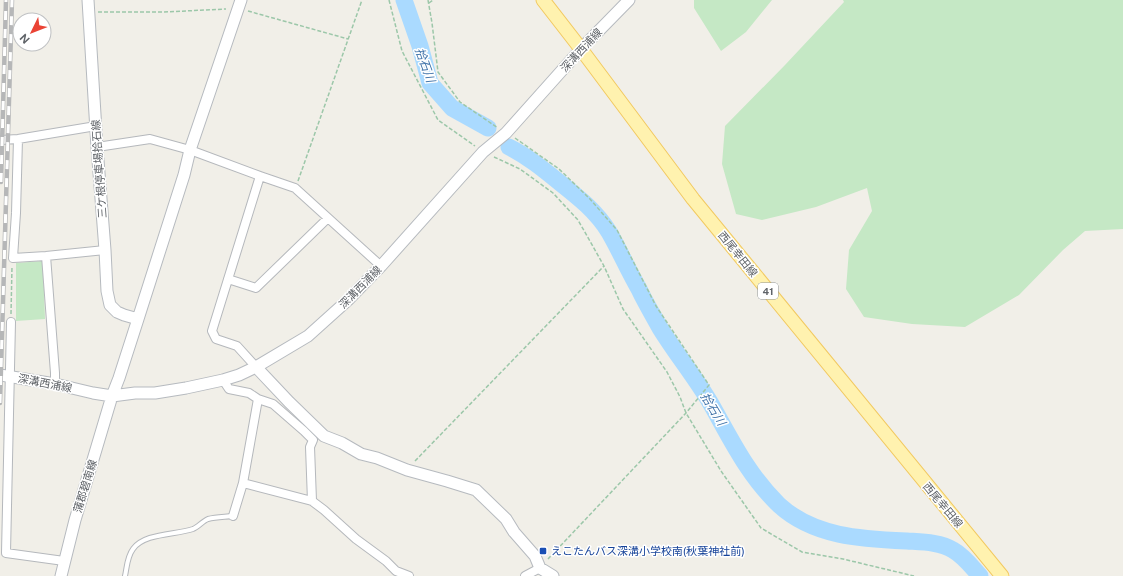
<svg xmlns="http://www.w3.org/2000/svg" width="1123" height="576" font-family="'Public Sans','Noto Sans JP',sans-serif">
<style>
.green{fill:#c5e8c5}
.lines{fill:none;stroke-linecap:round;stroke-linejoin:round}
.river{stroke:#aadaff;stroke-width:17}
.lane-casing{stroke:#b5b8bc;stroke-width:6}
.street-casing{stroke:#b5b8bc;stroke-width:10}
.secondary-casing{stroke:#b6babf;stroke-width:13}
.primary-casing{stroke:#f2c960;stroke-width:15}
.path{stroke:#9cc7a9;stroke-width:1.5;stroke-dasharray:4 2;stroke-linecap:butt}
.lane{stroke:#fff;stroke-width:4}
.street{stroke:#fff;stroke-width:8}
.secondary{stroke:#fff;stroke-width:11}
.primary{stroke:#fff2af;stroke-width:13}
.rail-casing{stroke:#b6b7b8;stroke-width:4.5}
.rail{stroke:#fff;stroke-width:3;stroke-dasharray:9;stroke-linecap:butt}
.transit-dot{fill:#1a4fb4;stroke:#fff;stroke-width:1.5}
.labels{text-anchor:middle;stroke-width:3;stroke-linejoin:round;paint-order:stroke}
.shield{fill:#fff;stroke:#8f9295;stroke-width:1}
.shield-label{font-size:10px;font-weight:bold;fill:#5f6368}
.street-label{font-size:11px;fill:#5f6368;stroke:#fff}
.transit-label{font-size:11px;fill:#164399;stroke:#fff;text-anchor:start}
.water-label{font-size:12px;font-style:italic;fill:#4174aa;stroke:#fff}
</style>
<rect width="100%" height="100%" fill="#f1efe8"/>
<!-- green -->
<path class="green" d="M694 0H772L746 32 721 51 694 8Z
M843 0H1123V229L1085 231 1063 250 1019 295 965 327 912 324 864 317 846 289 849 250 872 211 867 188 816 207 762 220 736 214 722 164 725 126 785 65 844 2Z
M43 261 45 319 16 321V263Z"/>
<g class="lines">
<!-- river -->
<path class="river" d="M404 0 420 46 430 83 452 108 488 128
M509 147C527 156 543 169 559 182 578 197 596 211 609 232 620 251 628 270 639 289 645 302 653 315 660 328 676 354 696 378 711 404 732 441 748 475 779 505 814 537 862 539 907 541 922 542 940 542 953 550 964 556 972 567 980 576"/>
<!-- lane casing -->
<g class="lane-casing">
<path id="lane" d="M125 576C127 567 127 557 133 549 144 533 175 535 193 529 198 527 203 521 208 519 216 517 225 517 233 516"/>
</g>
<!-- street casing -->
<g class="street-casing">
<path id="street" d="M18 139 16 213 13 258 46 256 105 250
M0 140 18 139 96 126
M97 147 150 139 190 150 260 176 212 331 216 339 237 346 256 367
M260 176 295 188 381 266
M46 256 55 373V384
M228 279 256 288 328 218
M11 322 6 553 64 561
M223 380 229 389 249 393 258 399 273 404 304 431 313 440 310 447 312 501
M243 483 258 399
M233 516 243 483 312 501 324 510 356 539 386 561 396 571 409 576
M525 576 540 568"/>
</g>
<!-- secondary casing -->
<g class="secondary-casing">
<path id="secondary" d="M88 0 97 147 105 250 107 291 110 305 117 312 124 315 138 319
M256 367 289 402 324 436 342 443 361 454 377 458 407 470 447 481 476 490 506 519 514 532 535 556 540 568 553 576
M0 375 55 384 93 393 112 396 135 393H155L186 388 223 380 239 375 256 367 308 336 348 300 381 266 483 152 506 133 581 49 629 0
M61 576 75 520 112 396 119 378 138 319 184 175 190 150 241 0"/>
</g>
<!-- primary casing -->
<g class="primary-casing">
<path id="primary" d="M543 0 581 49 693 199 1002 576"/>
</g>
<!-- path -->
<path class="path" d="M389 0 402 51 438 120 475 146
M428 0 432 23 438 72 460 102 498 128
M429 3 433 0
M248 11 348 39
M98 12H164L226 9
M515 138 559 169 589 198 617 230 656 306 709 385 686 413 548 559
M494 157 520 169 553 193 578 220 604 266 623 309 667 372 680 397 686 413 721 471 761 528 802 552 843 559 914 576
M298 181 362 0
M11 314 12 266
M415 461 604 266"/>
<!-- lane -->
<use href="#lane" class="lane"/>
<!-- street -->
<use href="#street" class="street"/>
<!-- secondary -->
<use href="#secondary" class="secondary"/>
<!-- primary -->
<use href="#primary" class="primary"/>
<!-- rail casing -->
<g class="rail-casing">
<path id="rail" d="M1 182 6 0
M0 403 12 0"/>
</g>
<!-- rail -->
<use href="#rail" class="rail"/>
</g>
<!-- markers -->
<rect class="transit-dot" x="539" y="547" width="8" height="8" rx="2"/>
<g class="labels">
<!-- shield labels -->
<rect class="shield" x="758" y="283" width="20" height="16" rx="3"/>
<g class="shield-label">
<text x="768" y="295">41</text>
</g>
<!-- street labels -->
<g class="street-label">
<text transform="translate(581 50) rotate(-47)" y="4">深溝西浦線</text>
<text transform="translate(99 169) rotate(-94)" y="4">三ケ根停車場拾石線</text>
<text transform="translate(738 254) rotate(51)" y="4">西尾幸田線</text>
<text transform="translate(360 287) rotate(-45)" y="4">深溝西浦線</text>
<text transform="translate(45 383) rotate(11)" y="4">深溝西浦線</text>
<text transform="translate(85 486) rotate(-73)" y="4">蒲郡碧南線</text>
<text transform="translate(943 505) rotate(50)" y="4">西尾幸田線</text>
</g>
<!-- transit labels -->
<g class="transit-label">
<text x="551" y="555">えこたんバス深溝小学校南(秋葉神社前)</text>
</g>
<!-- water labels -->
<g class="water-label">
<text transform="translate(425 65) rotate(70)" y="4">拾石川</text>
<text transform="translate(713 409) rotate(59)" y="4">拾石川</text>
</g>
</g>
<!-- north arrow -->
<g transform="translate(32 32) rotate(227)"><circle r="19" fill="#ffffff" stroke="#bfc1c3"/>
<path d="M0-3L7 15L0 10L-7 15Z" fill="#ea4335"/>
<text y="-6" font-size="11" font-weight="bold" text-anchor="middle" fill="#5f6368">N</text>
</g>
</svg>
